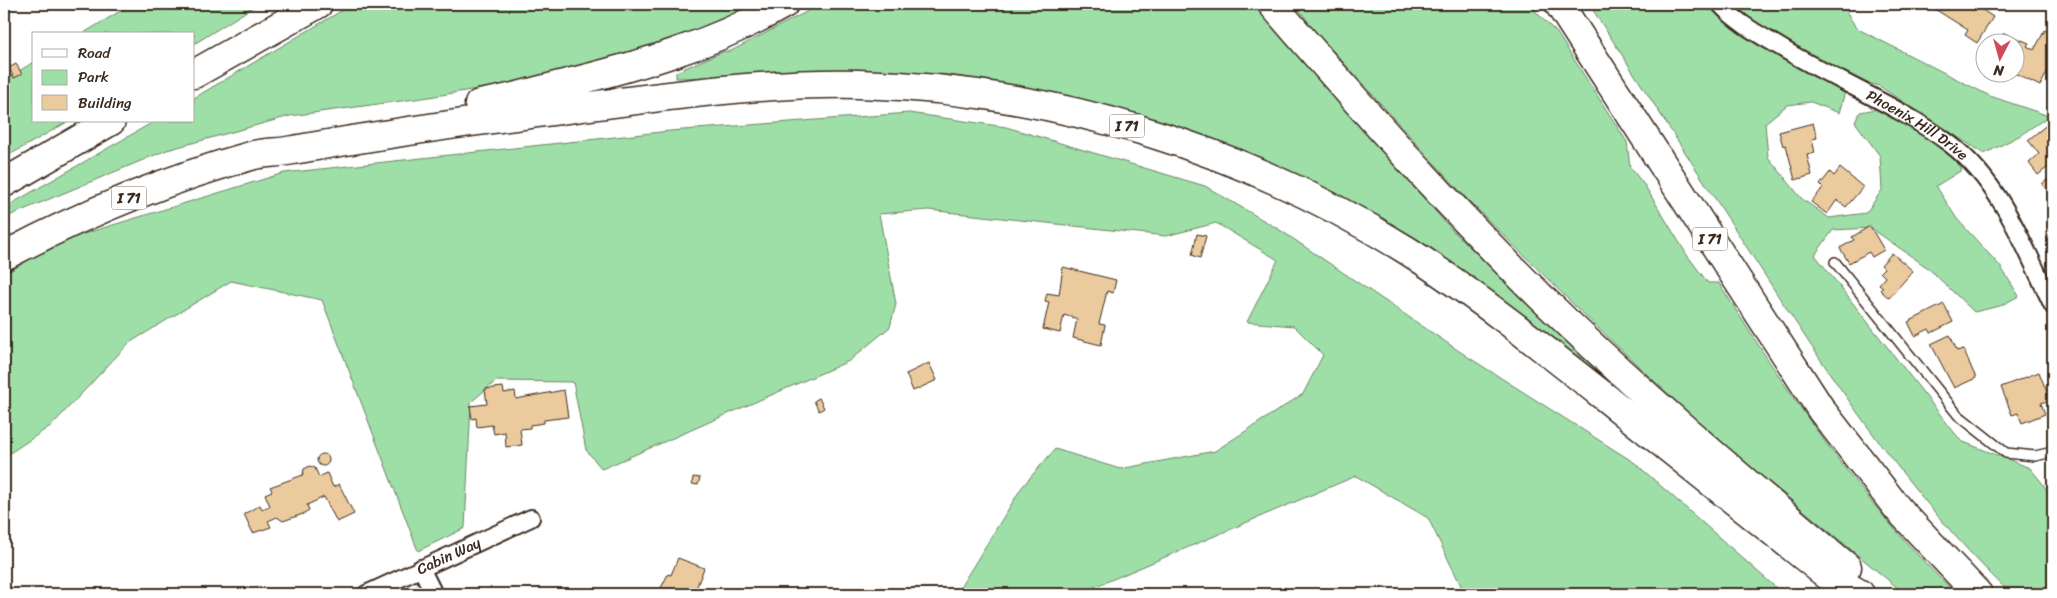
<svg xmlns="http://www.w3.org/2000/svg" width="2057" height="598" font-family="Sriracha,sans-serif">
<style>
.green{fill:#9edfa8;stroke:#6c8463}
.building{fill:#ebcb9e;stroke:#3b2a1e}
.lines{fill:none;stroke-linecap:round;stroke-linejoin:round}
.service-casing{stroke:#3b2a1e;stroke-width:12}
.minor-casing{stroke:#3b2a1e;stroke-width:20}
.motorway-casing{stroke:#3b2a1e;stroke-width:31}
.service{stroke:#fff;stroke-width:9}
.minor{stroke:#fff;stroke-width:16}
.motorway{stroke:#fff;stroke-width:28}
.labels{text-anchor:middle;stroke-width:5;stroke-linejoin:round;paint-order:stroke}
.shield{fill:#fff;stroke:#766a62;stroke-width:1}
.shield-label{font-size:14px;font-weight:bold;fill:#3b2a1e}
.street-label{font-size:15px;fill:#3b2a1e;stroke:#fff}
</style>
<rect width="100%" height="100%" fill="#fff"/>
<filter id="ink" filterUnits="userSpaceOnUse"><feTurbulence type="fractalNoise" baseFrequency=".02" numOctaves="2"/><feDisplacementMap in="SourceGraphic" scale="10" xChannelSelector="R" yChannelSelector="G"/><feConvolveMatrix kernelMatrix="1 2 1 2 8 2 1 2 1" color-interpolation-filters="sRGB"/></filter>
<g filter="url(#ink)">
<!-- green -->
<path class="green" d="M132 4H258L194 44V34H82Z
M353 4H762L677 43 537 79 423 98 290 116 167 150 4 218V208L155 121H194V98Z
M817 4H1253L1451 229 1625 396 1249 156 1192 132 1127 113 810 73 785 71 779 76 676 78V72L722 52 731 51 808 11Z
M1295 4H1531L1536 12 1557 33 1627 142 1630 167 1645 186 1687 255 1708 283H1719C1788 394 1862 503 1956 594H1905L1706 430 1577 308 1466 198 1314 30Z
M1589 4H1842L1856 28 1990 96 2049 116 2019 136 1984 154 1879 86 1849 78 1839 113 1811 102 1787 105 1765 123 1768 157 1802 199 1829 218 1866 213 1882 190 1880 156 1855 122 1860 112 1877 109 1952 153 1962 170 1936 186 1957 219 2000 266 2019 296 2000 306 1974 312 1928 268 1871 228 1833 230 1815 255 1961 441 2030 468 2043 484 2053 501V594H2011C1910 497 1831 378 1755 260 1700 175 1644 89 1589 4Z
M34 62V121H69L4 158V80Z
M909 113 1006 127 1205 186 1280 230 1468 357 1635 463 1783 594H1465L1428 518 1356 476 1078 594H956L1022 487 1055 449 1120 469 1215 451 1303 394 1323 355 1294 326 1247 322 1278 260 1216 223 1166 236 928 210 879 214 896 304 890 327 849 361 602 469 586 450 573 382 496 381 471 402 465 528 418 551 322 300 231 281 129 343 52 425 4 457V275L57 242 284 173 670 131Z"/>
<!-- building -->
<path class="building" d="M1931 4H1985L1981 9 1993 17 1977 43 1965 35 1968 30 1930 6Z
M2045 30 2053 34V61L2040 86 2012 72H2014V42H1999L2004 33 2029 43 2027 46 2034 50Z
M16 64 22 74 14 78 9 68Z
M1813 123 1817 138 1812 139 1815 153 1807 155 1812 175 1795 180 1786 145 1783 146 1779 132Z
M2049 123 2053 128V163L2038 175 2029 163 2039 154 2028 140Z
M1840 168 1863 187 1846 207 1837 200 1827 214 1811 202 1823 188 1820 185 1830 172 1834 176Z
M2053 175V197L2042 184Z
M1870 226 1884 250 1872 257 1869 252 1849 263 1840 248 1854 240 1852 237Z
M1197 234 1206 236 1200 258 1192 255Z
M1892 253 1913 271 1889 298 1880 290 1883 287 1879 284 1885 277 1880 272 1884 268 1881 265Z
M1063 267 1116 280 1113 293 1107 291 1099 324 1105 325 1101 345 1073 338 1077 319 1075 318 1064 315 1060 333 1043 329 1049 302 1045 301 1047 293 1059 295Z
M1944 304 1953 322 1931 333 1929 329 1915 336 1908 322Z
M1950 335 1957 351 1963 349 1976 378 1954 388 1931 344Z
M929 363 937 380 913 391 906 374Z
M2039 372 2050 400 2041 403 2045 414 2022 423 2018 413 2012 415 2001 387Z
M503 387 504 393 515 391 516 399 564 390 568 417 544 420V423L530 425V428L520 429 522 445 506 447 505 432 494 434 492 425 477 427 476 418 472 419 470 406 487 404 485 389Z
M819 398 824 408 819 411 814 401Z
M317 460a6 6 0 1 1 12 0a6 6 0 1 1-12 0Z
M310 466 315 468 319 477 327 473 333 487 339 484 354 514 337 522 324 497 307 505 309 510 303 514 283 521 277 517 268 521 271 527 253 533 244 514 260 505 262 509 270 506 265 494 272 491 270 487 303 475 304 469Z
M693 477 700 478 698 485 692 484Z
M678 558 704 568 694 594H658L668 574 671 575Z"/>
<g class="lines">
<!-- service casing -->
<g class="service-casing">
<path id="service" d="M1835 262 1958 415 2006 453 2035 456 2053 452"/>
</g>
<!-- minor casing -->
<g class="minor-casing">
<g id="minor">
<path id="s1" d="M1720 4C1738 24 1762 36 1785 50 1837 81 1903 108 1950 144 2002 183 2026 251 2053 306"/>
<path d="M421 568 434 594"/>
<path id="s2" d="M366 594 531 518"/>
</g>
</g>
<!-- motorway casing -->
<g class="motorway-casing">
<path id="motorway" d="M1272 4C1359 105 1448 206 1543 299 1640 393 1743 481 1847 567
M1559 4 1822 411 1898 509 1978 594
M194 74 318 4
M479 104C508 100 536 91 564 84 641 65 715 44 784 4
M4 183 111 121
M4 256C83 214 167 179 254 155 267 152 280 153 293 150 372 136 451 124 530 114 639 100 749 82 859 84 1052 89 1245 149 1408 251 1475 294 1538 344 1601 394 1677 454 1752 515 1827 575L1860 594"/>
</g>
<!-- service -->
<use href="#service" class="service"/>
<!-- minor -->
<use href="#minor" class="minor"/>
<!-- motorway -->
<use href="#motorway" class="motorway"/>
</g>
</g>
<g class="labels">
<!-- shield labels -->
<g class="shield">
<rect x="1109.5" y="114.5" width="35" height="23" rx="4"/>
<rect x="111.5" y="186.5" width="35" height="23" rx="4"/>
<rect x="1692.5" y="227.5" width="35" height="23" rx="4"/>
</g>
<g class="shield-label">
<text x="1127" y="131">I 71</text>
<text x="129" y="203">I 71</text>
<text x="1710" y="244">I 71</text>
</g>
<!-- street labels -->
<g class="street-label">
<text dy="5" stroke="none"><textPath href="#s1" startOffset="232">Phoenix Hill Drive</textPath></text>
<text dy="5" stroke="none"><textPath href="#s2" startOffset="91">Cabin Way</textPath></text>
</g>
</g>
<!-- margin -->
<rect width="2057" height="598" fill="none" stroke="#fff" stroke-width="20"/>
<rect x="10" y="10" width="2037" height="578" fill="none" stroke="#3b2a1e" stroke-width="2" filter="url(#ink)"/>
<!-- legend -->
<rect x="32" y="32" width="162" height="90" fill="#ffffff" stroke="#b1aaa5"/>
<rect x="42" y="49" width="25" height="8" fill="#ffffff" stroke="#b1aaa5"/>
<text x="78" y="58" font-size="15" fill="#3b2a1e">Road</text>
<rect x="42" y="70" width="25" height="15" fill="#9edfa8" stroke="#b1aaa5"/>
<text x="78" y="82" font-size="15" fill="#3b2a1e">Park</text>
<rect x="42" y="95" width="25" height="15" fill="#ebcb9e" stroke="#b1aaa5"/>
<text x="78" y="108" font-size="15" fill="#3b2a1e">Building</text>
<!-- north arrow -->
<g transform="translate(2000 58) rotate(186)"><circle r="24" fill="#ffffff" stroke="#b1aaa5"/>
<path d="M0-4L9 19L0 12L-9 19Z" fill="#d1495b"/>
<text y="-8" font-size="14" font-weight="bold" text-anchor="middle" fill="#3b2a1e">N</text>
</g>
</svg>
